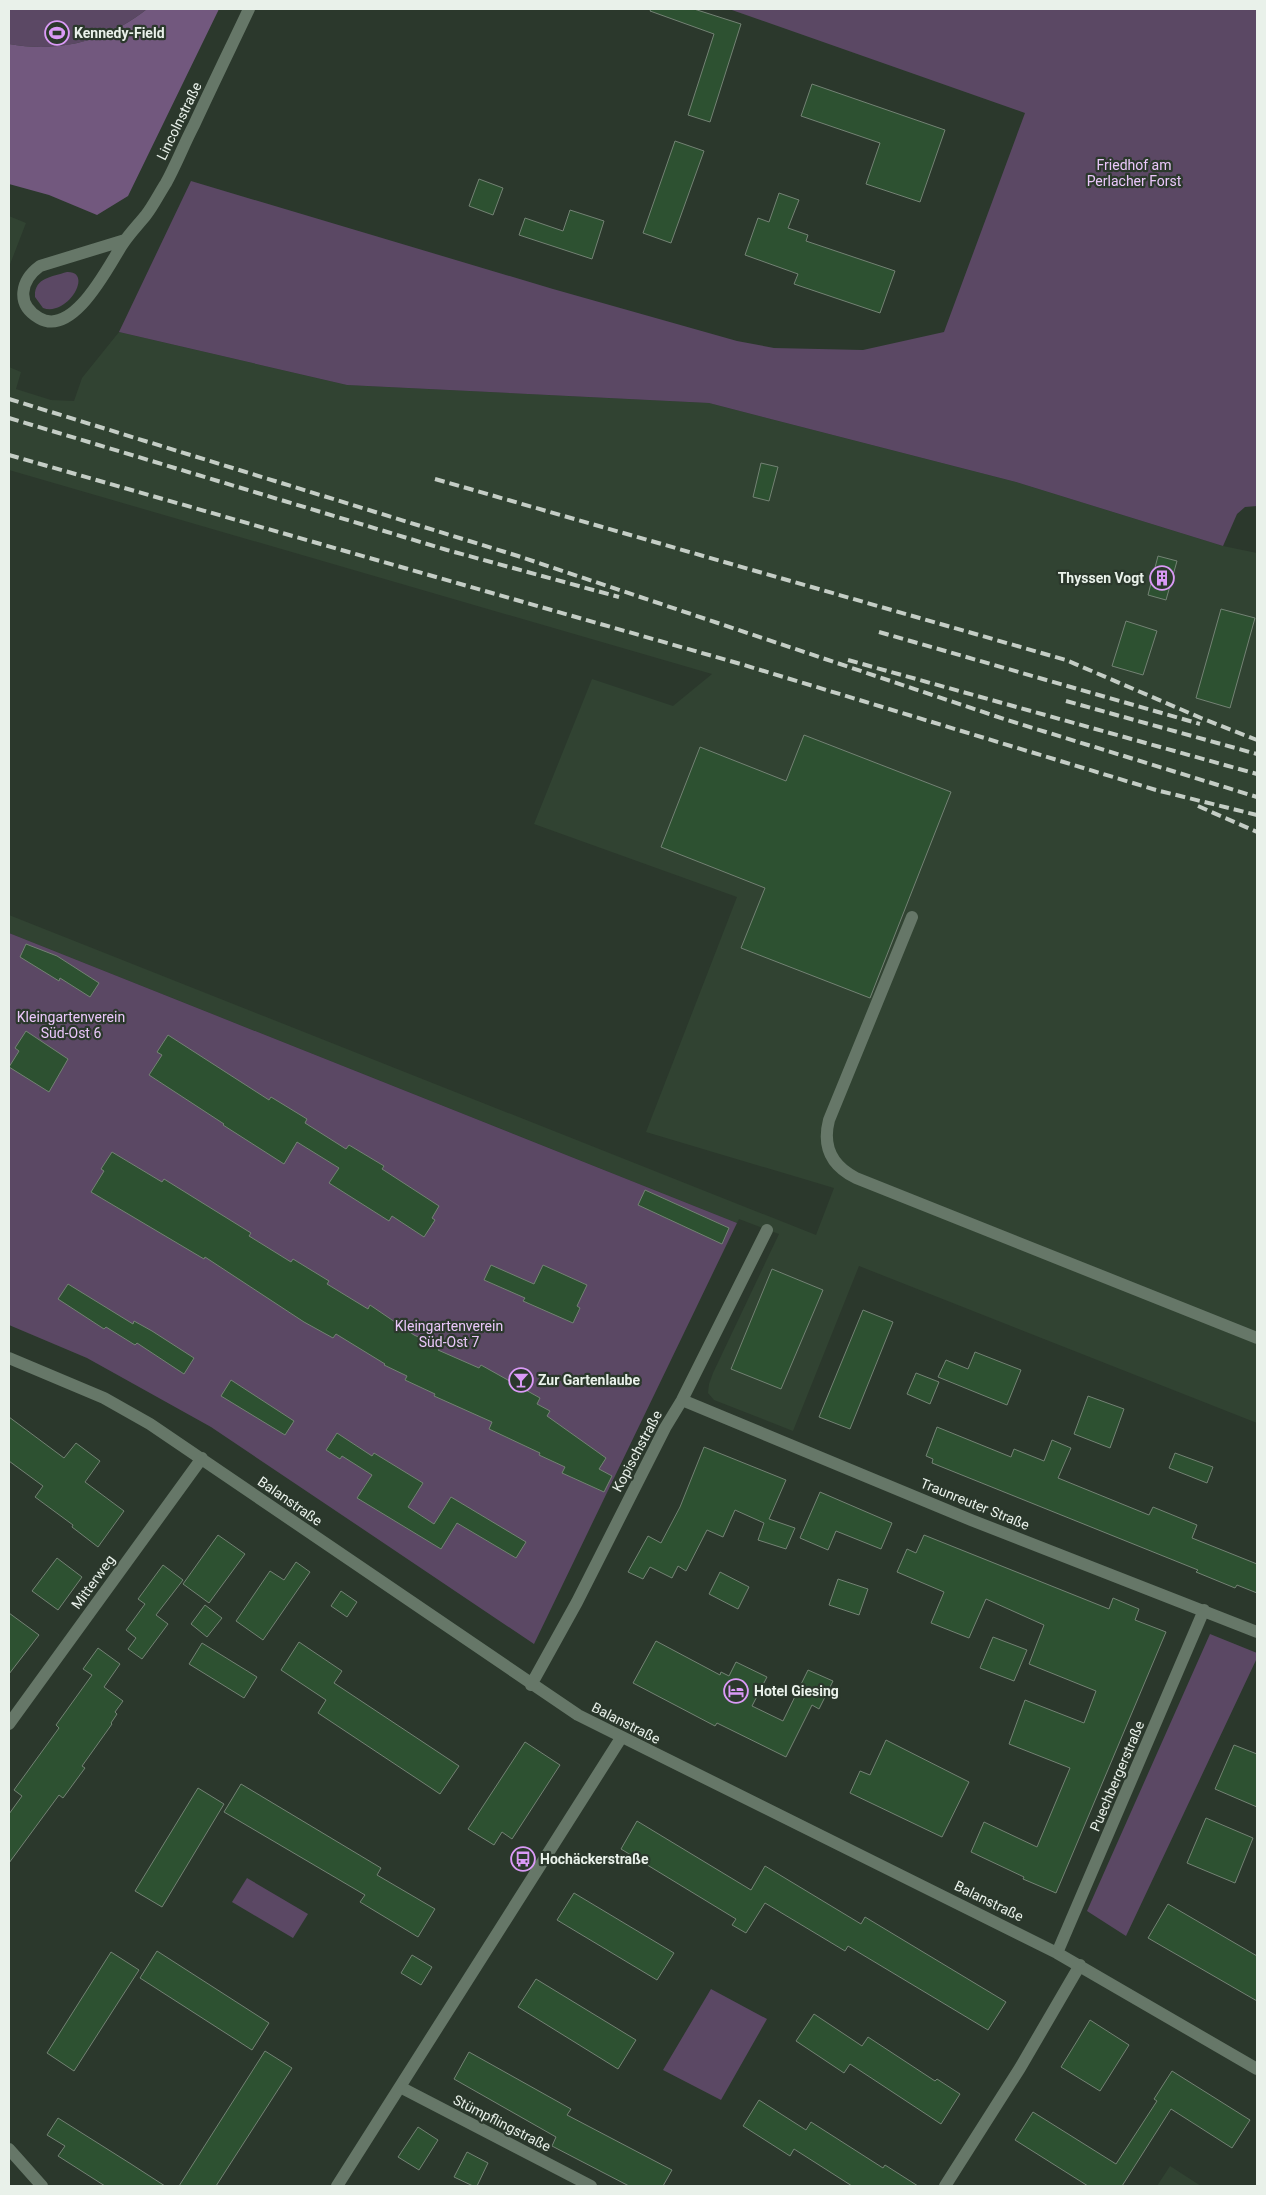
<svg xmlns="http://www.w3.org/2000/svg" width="1266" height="2195" font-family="Roboto,sans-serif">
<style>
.built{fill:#314332}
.green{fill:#5b4864}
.forest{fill:#72587e}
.building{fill:#2d5131;stroke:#738274}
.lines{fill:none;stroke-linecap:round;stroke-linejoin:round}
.minor{stroke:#667768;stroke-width:12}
.rail{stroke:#c4cdc5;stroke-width:4;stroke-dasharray:10 5;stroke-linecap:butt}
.labels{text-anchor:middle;stroke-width:4.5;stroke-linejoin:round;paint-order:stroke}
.poi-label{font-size:14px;font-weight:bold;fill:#e9f1ea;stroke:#2b382c;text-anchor:start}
.street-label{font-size:14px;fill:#e9f1ea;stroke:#2b382c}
.park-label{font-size:14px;fill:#eac7fa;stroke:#2b382c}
</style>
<rect width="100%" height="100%" fill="#2b382c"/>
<!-- built -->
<path class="built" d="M9 216 26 223 9 267Z
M119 332 347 385 709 403 1016 482 1223 546 1257 553V1423L859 1266 793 1431 714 1400 708 1393 709 1384 713 1373 779 1234 739 1219 737 1223 9 933V915L816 1235 834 1188 646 1132 737 897 534 824 592 679 673 706 712 674 9 470V367L21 372 16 389 51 400 74 401 82 378Z
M1170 2166 1201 2186H1157Z"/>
<!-- green -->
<path class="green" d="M9 9H147C107 41 59 53 9 44Z
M729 9H1257V506L1245 507 1237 514 1223 546 1016 482 709 403 347 385 119 332 191 181 553 289 737 341 774 348 863 350 944 332 1025 113Z
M67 272C94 271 68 317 43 308L35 297C34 278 51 277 67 272Z
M9 933 737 1223 534 1644 211 1427 87 1358 9 1325Z
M1210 1634 1257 1653V1658L1126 1936 1087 1911Z
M247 1878 308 1914 293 1938 232 1902Z
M711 1989 767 2019 721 2100 663 2070Z"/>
<!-- forest -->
<path class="forest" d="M147 9H219L128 196 97 215 49 195 9 184V44C59 53 107 41 147 9Z"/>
<!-- building -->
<path class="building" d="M651 9H694L741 24 710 122 688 115 714 34 650 11Z
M812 84 945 130 920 202 866 184 880 143 801 116Z
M675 141 704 151 671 243 643 233Z
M479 179 503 188 493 215 469 206Z
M779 193 799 200 788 228 808 235 806 241 895 271 880 313 794 284 798 274 745 255 758 218 769 222Z
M570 210 604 221 592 259 519 235 525 218 563 231Z
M761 463 778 467 769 501 753 497Z
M1158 556 1177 561 1166 600 1148 595Z
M1221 609 1255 618 1230 708 1196 698Z
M1126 621 1157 631 1143 675 1112 666Z
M804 735 951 792 870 998 741 948 765 888 661 847 700 747 786 781Z
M26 944 57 956 99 983 90 997 60 978 59 981 20 957Z
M26 1031 68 1059 49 1092 9 1067 19 1051 15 1048Z
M168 1035 269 1100 271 1097 307 1119 305 1123 346 1149 349 1145 384 1166 382 1169 439 1206 432 1218 435 1220 424 1237 392 1216 389 1221 329 1183 339 1168 297 1142 284 1164 223 1125 224 1124 149 1075 162 1055 157 1052Z
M112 1152 162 1182 164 1179 251 1233 249 1236 291 1262 293 1259 329 1281 327 1284 368 1309 370 1305 414 1335 440 1347 438 1350 479 1368 481 1365 540 1398 537 1404 550 1411 547 1416 606 1458 599 1469 612 1476 604 1492 562 1473 565 1467 539 1455 540 1453 489 1429 492 1422 434 1396 435 1394 405 1380 407 1376 384 1365 385 1364 336 1334 333 1338 304 1322 205 1257 204 1259 91 1192 104 1171 101 1169Z
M645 1190 729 1228 722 1244 638 1205Z
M491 1265 534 1284 543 1265 587 1285 577 1306 580 1308 573 1323 523 1301 525 1298 484 1280Z
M772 1269 823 1290 781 1389 731 1369Z
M68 1284 133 1324 134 1321 152 1331 194 1358 184 1374 137 1343 135 1345 106 1327 104 1329 58 1299Z
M863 1310 893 1322 850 1429 819 1417Z
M975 1352 1021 1370 1007 1405 938 1377 946 1360 968 1369Z
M916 1373 939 1382 930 1404 907 1394Z
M231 1380 294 1421 285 1435 221 1396Z
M1088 1396 1124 1409 1110 1448 1074 1434Z
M9 1417 64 1458 76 1443 100 1461 85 1482 124 1511 98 1547 72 1527 73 1525 35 1497 43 1486 9 1461Z
M937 1427 1011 1457 1014 1449 1044 1461 1052 1440 1071 1448 1058 1478 1149 1515 1153 1507 1197 1525 1192 1538 1257 1564V1593L1237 1585 1235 1588 1196 1572 1198 1570 932 1463 933 1459 926 1456Z
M337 1433 372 1456 374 1453 423 1483 408 1507 434 1524 451 1497 526 1542 516 1558 457 1523 441 1549 357 1498 372 1475 342 1456 340 1459 326 1450Z
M704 1447 786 1480 769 1519 795 1528 786 1549 758 1540 764 1523 735 1510 723 1537 707 1530 686 1571 678 1566 672 1578 650 1567 643 1579 628 1572 648 1536 661 1543 680 1507Z
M1175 1453 1213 1467 1207 1483 1169 1468Z
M820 1492 892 1523 881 1549 836 1531 828 1550 800 1538Z
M218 1535 245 1554 209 1603 183 1584Z
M924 1535 1109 1609 1113 1598 1139 1609 1135 1620 1166 1632 1056 1893 1023 1879 1024 1877 971 1852 984 1822 1037 1847 1070 1768 1009 1744 1025 1700 1084 1723 1096 1691 1029 1664 1044 1625 986 1599 969 1638 931 1623 944 1592 897 1572 907 1549 916 1553Z
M57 1558 82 1577 58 1610 32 1591Z
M296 1562 310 1572 263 1640 236 1621 270 1571 284 1580Z
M163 1565 183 1580 156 1615 168 1624 142 1659 128 1649 136 1638 126 1630 145 1604 138 1599Z
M720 1572 749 1587 738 1609 709 1594Z
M838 1579 868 1589 859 1615 829 1605Z
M341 1591 357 1602 347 1617 331 1606Z
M205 1605 222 1618 207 1637 191 1624Z
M9 1613 39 1635 9 1674Z
M993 1637 1027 1650 1014 1681 980 1668Z
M656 1641 720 1675 721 1672 729 1676 736 1662 767 1677 752 1706 783 1721 808 1670 833 1681 819 1709 812 1705 786 1757 717 1723 715 1726 633 1683Z
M299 1642 342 1671 334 1683 459 1766 440 1794 318 1713 326 1700 281 1670Z
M202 1643 257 1677 244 1698 189 1664Z
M98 1648 120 1664 104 1687 123 1701 115 1712 117 1714 111 1723 112 1724 82 1766 85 1768 63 1798 59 1795 9 1863V1814L22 1796 14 1790 59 1728 56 1725 92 1675 83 1669Z
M886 1740 969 1782 942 1837 850 1793 860 1771 870 1775Z
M525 1742 560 1765 512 1839 502 1832 494 1845 468 1829Z
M1234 1745 1257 1754V1807L1215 1789Z
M241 1784 381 1868 377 1875 435 1909 418 1937 360 1902 365 1895 224 1812Z
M198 1788 224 1804 162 1907 135 1891Z
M1206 1818 1253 1838 1235 1883 1187 1863Z
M637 1821 751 1890 765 1866 861 1924 865 1917 1006 2002 988 2030 848 1946 845 1951 765 1903 746 1933 732 1925 736 1919 621 1849Z
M574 1893 674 1953 657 1980 557 1920Z
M1168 1904 1257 1956V2001L1148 1938Z
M157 1951 269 2023 252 2050 140 1978Z
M111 1952 139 1970 74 2071 47 2053Z
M412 1955 432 1967 421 1985 401 1973Z
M536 1979 636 2040 618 2069 518 2007Z
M814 2014 862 2046 868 2037 935 2081 937 2079 960 2094 941 2124 850 2064 844 2073 796 2041Z
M1090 2020 1129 2045 1100 2091 1061 2067Z
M265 2051 292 2068 234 2158 216 2186H179Z
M469 2052 571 2109 567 2115 672 2170 663 2186H629L552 2146 556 2137 454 2079Z
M1172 2071 1250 2120 1232 2148 1171 2109 1122 2186H1088L1015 2140 1033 2112 1116 2164 1157 2101 1154 2099Z
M759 2100 806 2130 811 2122 883 2168 885 2165 918 2186H852L794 2149 790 2156 743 2126Z
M58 2118 131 2164 165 2186H105L58 2156 65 2146 47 2135Z
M418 2127 438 2140 419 2170 398 2157Z
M467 2152 488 2163 477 2186H473L454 2177Z"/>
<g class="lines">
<!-- minor -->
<path class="minor" d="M125 240 40 266C21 280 15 304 39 318 73 338 108 267 122 245 129 234 138 225 146 215 153 206 159 194 166 183 176 165 184 144 194 125 212 86 231 47 249 9
M912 917 829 1120C822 1147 832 1166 856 1178L1257 1338
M9 1358 104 1398 150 1424 578 1715 1057 1953 1257 2069
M682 1400 971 1520 1257 1632
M531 1685 577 1602 665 1428 682 1400 767 1230
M9 1724 202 1458
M1057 1953 1204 1610
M400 2087 591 2186
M9 2149 42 2186
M337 2186 621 1738
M945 2186 1020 2068 1080 1965"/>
<!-- rail -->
<path class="rail" d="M9 399 518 556 1007 720 1257 797
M9 418 447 550 619 597
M9 455 744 665 1156 790 1257 815
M435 479 1066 660 1201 718 1257 740
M879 632 1200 724
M848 660 1257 774
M1066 701 1257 754
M1198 806 1257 832"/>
</g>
<!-- icons -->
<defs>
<g id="stadium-ring" transform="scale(1.25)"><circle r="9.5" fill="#2b382c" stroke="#da9af6" stroke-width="1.5"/><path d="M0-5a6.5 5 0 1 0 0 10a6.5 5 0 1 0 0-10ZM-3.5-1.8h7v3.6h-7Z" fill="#da9af6"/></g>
<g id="building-ring" transform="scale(1.25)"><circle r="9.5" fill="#2b382c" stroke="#da9af6" stroke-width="1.5"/><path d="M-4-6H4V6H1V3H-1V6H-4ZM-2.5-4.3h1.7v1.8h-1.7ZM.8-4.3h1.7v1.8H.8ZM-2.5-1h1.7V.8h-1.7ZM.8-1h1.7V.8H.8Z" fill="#da9af6"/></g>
<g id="bar-ring" transform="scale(1.25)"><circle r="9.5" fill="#2b382c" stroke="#da9af6" stroke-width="1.5"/><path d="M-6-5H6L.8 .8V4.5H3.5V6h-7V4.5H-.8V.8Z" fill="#da9af6"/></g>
<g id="hotel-ring" transform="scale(1.25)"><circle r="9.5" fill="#2b382c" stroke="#da9af6" stroke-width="1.5"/><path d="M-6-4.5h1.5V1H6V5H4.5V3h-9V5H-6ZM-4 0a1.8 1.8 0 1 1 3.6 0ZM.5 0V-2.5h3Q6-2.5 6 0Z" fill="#da9af6"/></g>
<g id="bus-ring" transform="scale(1.25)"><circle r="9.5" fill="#2b382c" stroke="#da9af6" stroke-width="1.5"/><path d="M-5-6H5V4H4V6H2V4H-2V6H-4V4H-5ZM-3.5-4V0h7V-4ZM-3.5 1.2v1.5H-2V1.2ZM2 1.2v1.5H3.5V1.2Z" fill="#da9af6"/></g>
</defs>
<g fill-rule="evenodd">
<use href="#stadium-ring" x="57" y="33"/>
<use href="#building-ring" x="1162" y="578"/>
<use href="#bar-ring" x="521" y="1380"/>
<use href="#hotel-ring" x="736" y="1691"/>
<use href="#bus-ring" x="523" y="1859"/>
</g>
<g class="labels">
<!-- poi labels -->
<g class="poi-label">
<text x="74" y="38">Kennedy-Field</text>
<text x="1144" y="583" text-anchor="end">Thyssen Vogt</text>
<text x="538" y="1385">Zur Gartenlaube</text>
<text x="754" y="1696">Hotel Giesing</text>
<text x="540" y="1864">Hochäckerstraße</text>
</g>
<!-- street labels -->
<g class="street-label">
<text transform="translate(179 121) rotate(-64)" y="5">Lincolnstraße</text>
<text transform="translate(637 1451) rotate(-62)" y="5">Kopischstraße</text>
<text transform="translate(290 1501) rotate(35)" y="5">Balanstraße</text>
<text transform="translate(975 1504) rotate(22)" y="5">Traunreuter Straße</text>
<text transform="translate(93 1582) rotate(-54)" y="5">Mitterweg</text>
<text transform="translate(626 1723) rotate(27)" y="5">Balanstraße</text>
<text transform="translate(1117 1776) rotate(-67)" y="5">Puechbergerstraße</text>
<text transform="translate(989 1901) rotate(26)" y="5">Balanstraße</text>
<text transform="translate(502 2123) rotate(27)" y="5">Stümpflingstraße</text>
</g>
<!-- park labels -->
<g class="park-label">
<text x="1134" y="170">Friedhof am<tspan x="1134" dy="16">Perlacher Forst</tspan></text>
<text x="71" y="1022">Kleingartenverein<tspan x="71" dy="16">Süd-Ost 6</tspan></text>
<text x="449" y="1331">Kleingartenverein<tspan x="449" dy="16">Süd-Ost 7</tspan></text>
</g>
</g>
<!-- border -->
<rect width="1266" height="2195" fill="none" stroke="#e9f1ea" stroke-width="20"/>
</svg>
